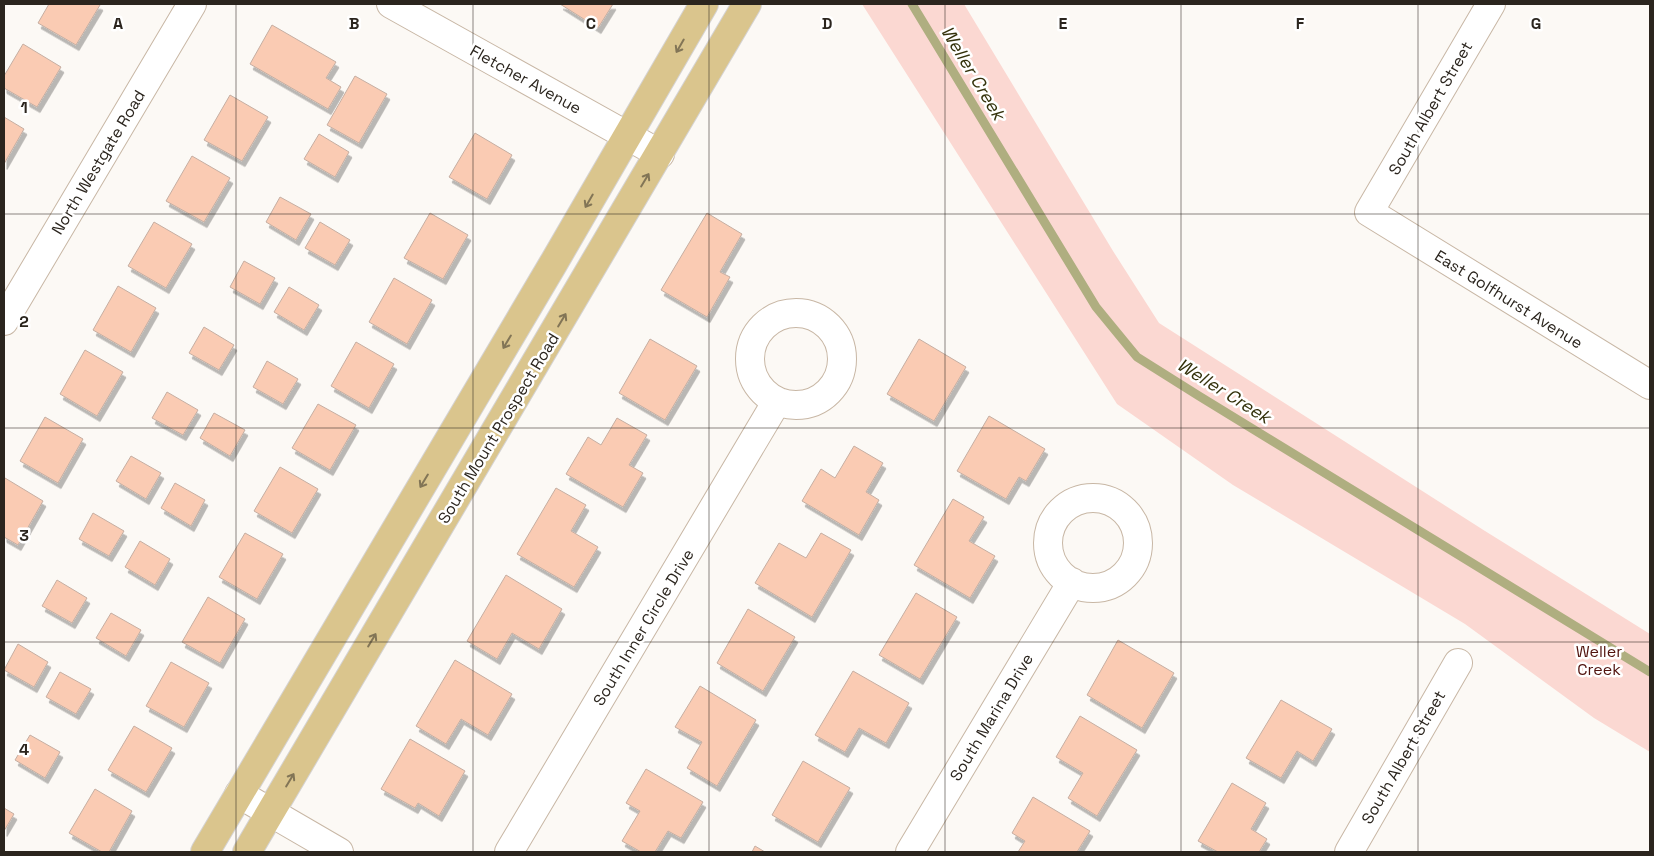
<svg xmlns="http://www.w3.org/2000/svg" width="1654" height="856" font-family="'Space Grotesk',sans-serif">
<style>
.green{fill:#fbd8d2}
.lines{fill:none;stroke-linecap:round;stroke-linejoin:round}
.stream{stroke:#afae80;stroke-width:9}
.building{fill:#facbb3;stroke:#c5aea2;filter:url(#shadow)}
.minor-casing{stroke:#c8b7a5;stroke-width:30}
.major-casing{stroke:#d5d3d2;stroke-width:30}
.minor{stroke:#fff;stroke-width:28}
.major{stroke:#dac58d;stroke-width:28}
.oneway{stroke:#827556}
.grid{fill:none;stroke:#2b251e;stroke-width:1;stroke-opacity:0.55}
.labels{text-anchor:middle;stroke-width:5;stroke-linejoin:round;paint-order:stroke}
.street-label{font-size:16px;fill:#2b251e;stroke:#fff}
.park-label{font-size:16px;fill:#51130e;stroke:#fff}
.water-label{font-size:18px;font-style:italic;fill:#34320c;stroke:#fff}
.grid-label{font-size:16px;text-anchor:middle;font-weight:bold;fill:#2b251e;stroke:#fff;stroke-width:5;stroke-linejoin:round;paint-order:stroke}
</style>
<defs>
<filter id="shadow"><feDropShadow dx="3" dy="5.5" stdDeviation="0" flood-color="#0004"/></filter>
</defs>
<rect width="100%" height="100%" fill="#fcf9f5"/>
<!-- green -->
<path class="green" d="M862 4H964L1113 251 1159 323 1485 531 1650 634V752L1594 718 1465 624 1233 485 1117 404Z"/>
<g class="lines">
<!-- stream -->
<path class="stream" d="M912 4 1096 307 1137 357 1199 396 1650 672"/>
</g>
<!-- building -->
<path class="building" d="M49 4H98L100 5 76 45 38 23Z
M560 4H613L598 28Z
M272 25 336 62 326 78 341 87 328 109 250 64Z
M23 44 61 67 37 107 4 88V76Z
M355 76 387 94 359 143 327 125Z
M230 95 268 117 242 161 204 140Z
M4 117 24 129 4 164Z
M475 133 512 155 487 199 449 177Z
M319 134 349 152 335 177 304 159Z
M192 156 230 178 204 222 166 201Z
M280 197 311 214 296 240 266 222Z
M430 213 468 235 443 279 404 258Z
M707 213 742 234 720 272 730 277 707 317 661 290Z
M154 222 192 244 166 288 128 266Z
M320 222 350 240 335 265 305 248Z
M244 261 275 278 260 304 230 287Z
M394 278 432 300 407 344 369 322Z
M118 286 156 308 131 352 93 330Z
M289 287 319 305 304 330 274 312Z
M204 327 234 345 219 370 189 353Z
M650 339 697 366 665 420 619 393Z
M919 339 966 367 934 421 887 394Z
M356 342 394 364 369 408 331 386Z
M85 350 123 372 97 416 60 394Z
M267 361 298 379 283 404 253 387Z
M167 392 198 410 183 435 152 418Z
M318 404 356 425 330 470 292 448Z
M214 413 245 430 230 456 200 438Z
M989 416 1045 449 1026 481 1019 477 1006 499 957 471Z
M45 417 83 439 58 483 20 461Z
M617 418 647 435 629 465 643 473 623 507 566 474 588 437 601 445Z
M854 446 883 463 866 492 879 500 859 535 802 501 821 469 835 478Z
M131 456 161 473 146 499 116 481Z
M280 467 318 489 292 533 254 511Z
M5 478 43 501 18 545 4 537V481Z
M175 483 205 500 191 526 161 508Z
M556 488 586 505 571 531 598 547 574 587 517 554Z
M953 499 984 517 969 541 995 556 970 598 914 565Z
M93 513 124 531 109 556 79 539Z
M245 533 283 554 257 599 219 577Z
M821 533 851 550 812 617 755 583 779 543 806 558Z
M140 541 170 559 155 585 125 567Z
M506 575 562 609 539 649 512 633 497 659 467 641Z
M57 580 87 598 72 623 42 606Z
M916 593 957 617 920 679 879 655Z
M208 597 245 619 220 663 182 642Z
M748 609 795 637 763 691 717 663Z
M111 613 141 630 126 656 96 638Z
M1118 640 1174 673 1142 728 1087 695Z
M18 644 48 662 34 687 4 670Z
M455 660 512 694 488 735 461 719 446 744 416 726Z
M171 662 209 683 184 727 146 706Z
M853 671 909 703 886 743 859 728 845 752 815 735Z
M60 672 91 689 76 714 46 697Z
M700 686 756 720 717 786 687 768 702 742 675 727Z
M1281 700 1332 729 1313 761 1297 751 1281 778 1246 758Z
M1080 716 1137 750 1097 816 1068 798 1083 773 1056 757Z
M134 726 172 748 146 792 108 770Z
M30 735 60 752 45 778 15 760Z
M410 739 465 771 439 816 418 803 415 808 381 789Z
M803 761 850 788 818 842 772 815Z
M646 769 703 802 681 838 668 831 655 852H641L622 841 640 811 626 803Z
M1232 783 1266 803 1251 829 1267 839 1259 852H1218L1198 841Z
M95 789 132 811 109 852H102L69 833Z
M1033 797 1090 831 1077 852H1018L1025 841 1012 833Z
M4 808 14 814 4 831Z
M755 846 765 852H752Z"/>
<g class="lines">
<!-- minor casing -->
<g class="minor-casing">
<path id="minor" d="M391 4 660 154
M1491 4 1369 212 1650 385
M750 359a46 46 0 1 1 92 0a46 46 0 1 1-92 0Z
M4 321 192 4
M1048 543a45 45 0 1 1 90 0a45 45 0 1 1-90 0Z
M239 794 339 852
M509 852 777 401
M910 852 1072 582
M1349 852 1458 663"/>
</g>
<!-- major casing -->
<g class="major-casing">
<path id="major" d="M205 852 553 264 704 4
M247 852 747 4"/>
</g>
<!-- minor -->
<use href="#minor" class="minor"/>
<!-- major -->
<use href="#major" class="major"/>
</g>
<!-- one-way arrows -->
<defs><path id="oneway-shaft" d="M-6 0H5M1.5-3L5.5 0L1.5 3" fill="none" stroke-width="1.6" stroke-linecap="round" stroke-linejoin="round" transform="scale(1.25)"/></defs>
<g class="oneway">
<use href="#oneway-shaft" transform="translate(680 46) rotate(120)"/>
<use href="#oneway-shaft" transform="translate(645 180) rotate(-59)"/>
<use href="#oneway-shaft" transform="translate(589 201) rotate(120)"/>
<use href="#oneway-shaft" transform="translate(562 320) rotate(-59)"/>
<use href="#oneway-shaft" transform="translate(507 342) rotate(121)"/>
<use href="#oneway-shaft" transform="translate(424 481) rotate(121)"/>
<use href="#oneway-shaft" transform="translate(372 640) rotate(-59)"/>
<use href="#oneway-shaft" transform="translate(290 780) rotate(-59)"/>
</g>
<!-- grid -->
<path class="grid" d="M236 4V852M473 4V852M709 4V852M945 4V852M1181 4V852M1418 4V852M4 214H1650M4 428H1650M4 642H1650"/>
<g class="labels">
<!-- street labels -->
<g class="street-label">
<text transform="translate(526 79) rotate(29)" y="6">Fletcher Avenue</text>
<text transform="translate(1430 108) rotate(-60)" y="6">South Albert Street</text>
<text transform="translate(98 162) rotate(-59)" y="6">North Westgate Road</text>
<text transform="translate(1509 299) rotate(32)" y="6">East Golfhurst Avenue</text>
<text transform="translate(498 428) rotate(-59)" y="6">South Mount Prospect Road</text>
<text transform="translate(643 627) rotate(-59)" y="6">South Inner Circle Drive</text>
<text transform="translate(991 717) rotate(-59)" y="6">South Marina Drive</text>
<text transform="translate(1403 757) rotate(-60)" y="6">South Albert Street</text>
</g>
<!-- park labels -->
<g class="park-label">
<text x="1599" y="657">Weller<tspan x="1599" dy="18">Creek</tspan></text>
</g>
<!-- water labels -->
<g class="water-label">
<text transform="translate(973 73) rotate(59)" y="6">Weller Creek</text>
<text transform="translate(1224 391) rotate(32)" y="6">Weller Creek</text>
</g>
</g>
<g class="grid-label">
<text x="118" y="29">A</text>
<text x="354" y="29">B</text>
<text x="591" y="29">C</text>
<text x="827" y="29">D</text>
<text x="1063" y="29">E</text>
<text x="1300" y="29">F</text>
<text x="1536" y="29">G</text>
<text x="24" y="113">1</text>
<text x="24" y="327">2</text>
<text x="24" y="541">3</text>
<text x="24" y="755">4</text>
</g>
<!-- border -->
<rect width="1654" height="856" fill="none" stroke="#2b251e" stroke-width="10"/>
</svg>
